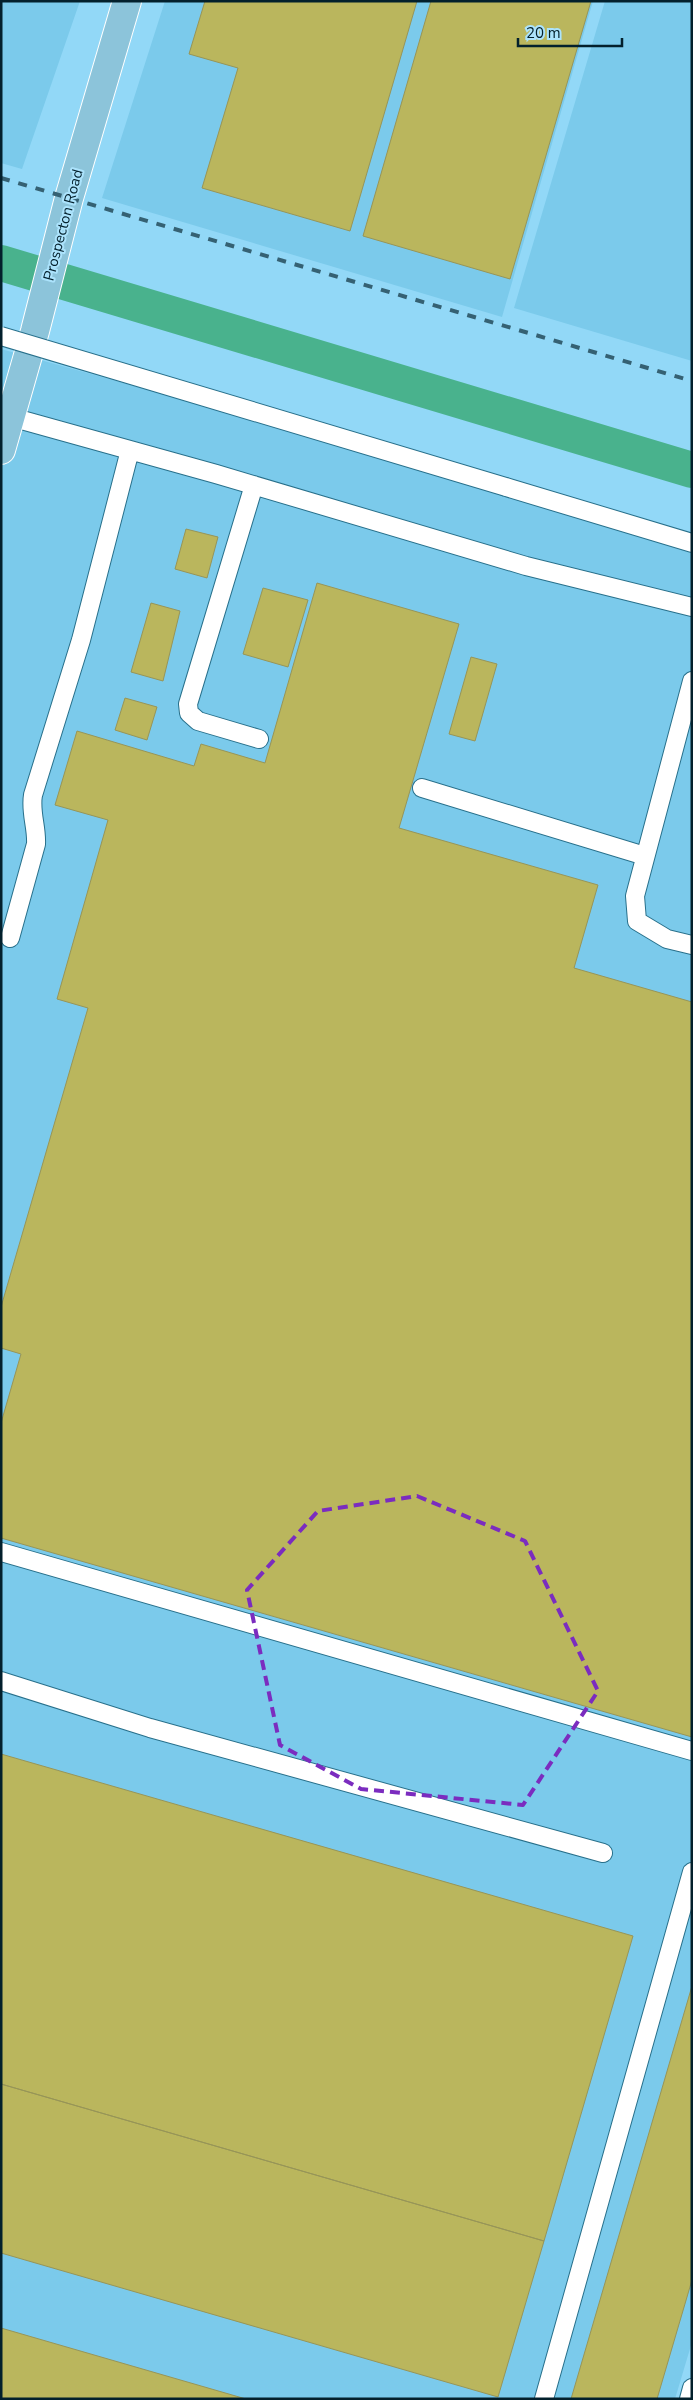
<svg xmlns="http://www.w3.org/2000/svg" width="693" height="2400" font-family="'Nunito Sans',sans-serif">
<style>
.built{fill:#7bcaeb}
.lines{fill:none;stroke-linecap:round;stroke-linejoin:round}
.canal{stroke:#49b28d;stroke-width:36}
.building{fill:#bab65d;stroke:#979558}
.service-casing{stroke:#28708b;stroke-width:20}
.primary-casing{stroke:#fff;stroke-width:30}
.service{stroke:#fff;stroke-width:18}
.primary{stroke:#8cc4da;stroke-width:28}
.rail{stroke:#356173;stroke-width:4;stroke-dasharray:9 9;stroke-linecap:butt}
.service-bridge-casing{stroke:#28708b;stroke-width:20;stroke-linecap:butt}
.service-bridge{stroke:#fff;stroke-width:18}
.marked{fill:none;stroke:#7b2cbf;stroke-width:4;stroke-dasharray:10 6;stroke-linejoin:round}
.labels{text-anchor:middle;stroke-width:4;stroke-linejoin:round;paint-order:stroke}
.street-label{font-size:15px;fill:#03202c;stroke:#ace3fc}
</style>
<rect width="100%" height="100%" fill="#92d8f7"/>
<!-- built -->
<path class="built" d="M1 1H80L22 169 1 163Z
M165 1H593L502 317 102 198Z
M605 1H692V361L514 308Z
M1 349 692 541V2342L675 2399H1Z"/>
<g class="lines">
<!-- canal -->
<path class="canal" d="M1 263 692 470"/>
</g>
<!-- building -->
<path class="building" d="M205 1H417L350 231 202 188 238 68 189 54Z
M431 1H591L510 279 363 236Z
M186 529 218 537 207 578 175 569Z
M317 583 459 624 399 828 598 885 574 968 692 1002V1737L1 1538V1423L21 1354 1 1348V1307L88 1008 57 999 108 820 55 805 77 731 194 766 201 744 265 763Z
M263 588 308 600 288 667 243 654Z
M151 603 180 611 163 681 131 672Z
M471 657 497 664 475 741 449 734Z
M125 698 157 707 147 740 115 730Z
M1 1754 633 1936 544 2241 1 2084Z
M692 1986V2280L657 2399H571Z
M1 2084 544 2241 498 2397 1 2253Z
M1 2328 246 2399H1Z"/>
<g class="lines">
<!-- service casing -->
<g class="service-casing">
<path id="service" d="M11 417 216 474 526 566 692 607
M254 485 188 704 189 713 198 721 259 739
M506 487 692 543
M692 681 635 896 637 921 667 939 692 945
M422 788 645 856
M10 938 36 844C37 827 30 812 33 795L81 640 130 450
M1 1552 692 1751
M1 1681 150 1728 603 1853
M544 2399 692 1872
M689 2399 692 2388"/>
</g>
<!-- primary casing -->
<g class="primary-casing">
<path id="primary" d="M1 450 35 331 69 198 127 1"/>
</g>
<!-- service -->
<use href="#service" class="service"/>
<!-- primary -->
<use href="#primary" class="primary"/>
<!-- rail -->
<path class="rail" d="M1 178 692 381"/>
<!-- service-bridge casing -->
<g class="service-bridge-casing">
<path id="service-bridge" d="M1 336 506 487"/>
</g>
<!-- service-bridge -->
<use href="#service-bridge" class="service-bridge"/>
</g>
<!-- marked area -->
<path class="marked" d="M417 1496 525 1541 598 1691 523 1805 361 1789 280 1745 247 1590 318 1511Z"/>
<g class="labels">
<!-- street labels -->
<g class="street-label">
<text transform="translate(63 225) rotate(-75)" y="5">Prospecton Road</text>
</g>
</g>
<!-- border -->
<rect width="693" height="2400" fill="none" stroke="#03202c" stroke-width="5"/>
<!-- scale -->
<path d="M518 38v8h104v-8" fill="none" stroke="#03202c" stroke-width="2.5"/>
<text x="526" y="38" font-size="15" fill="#03202c" stroke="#ace3fc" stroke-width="4" paint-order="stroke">20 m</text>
</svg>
